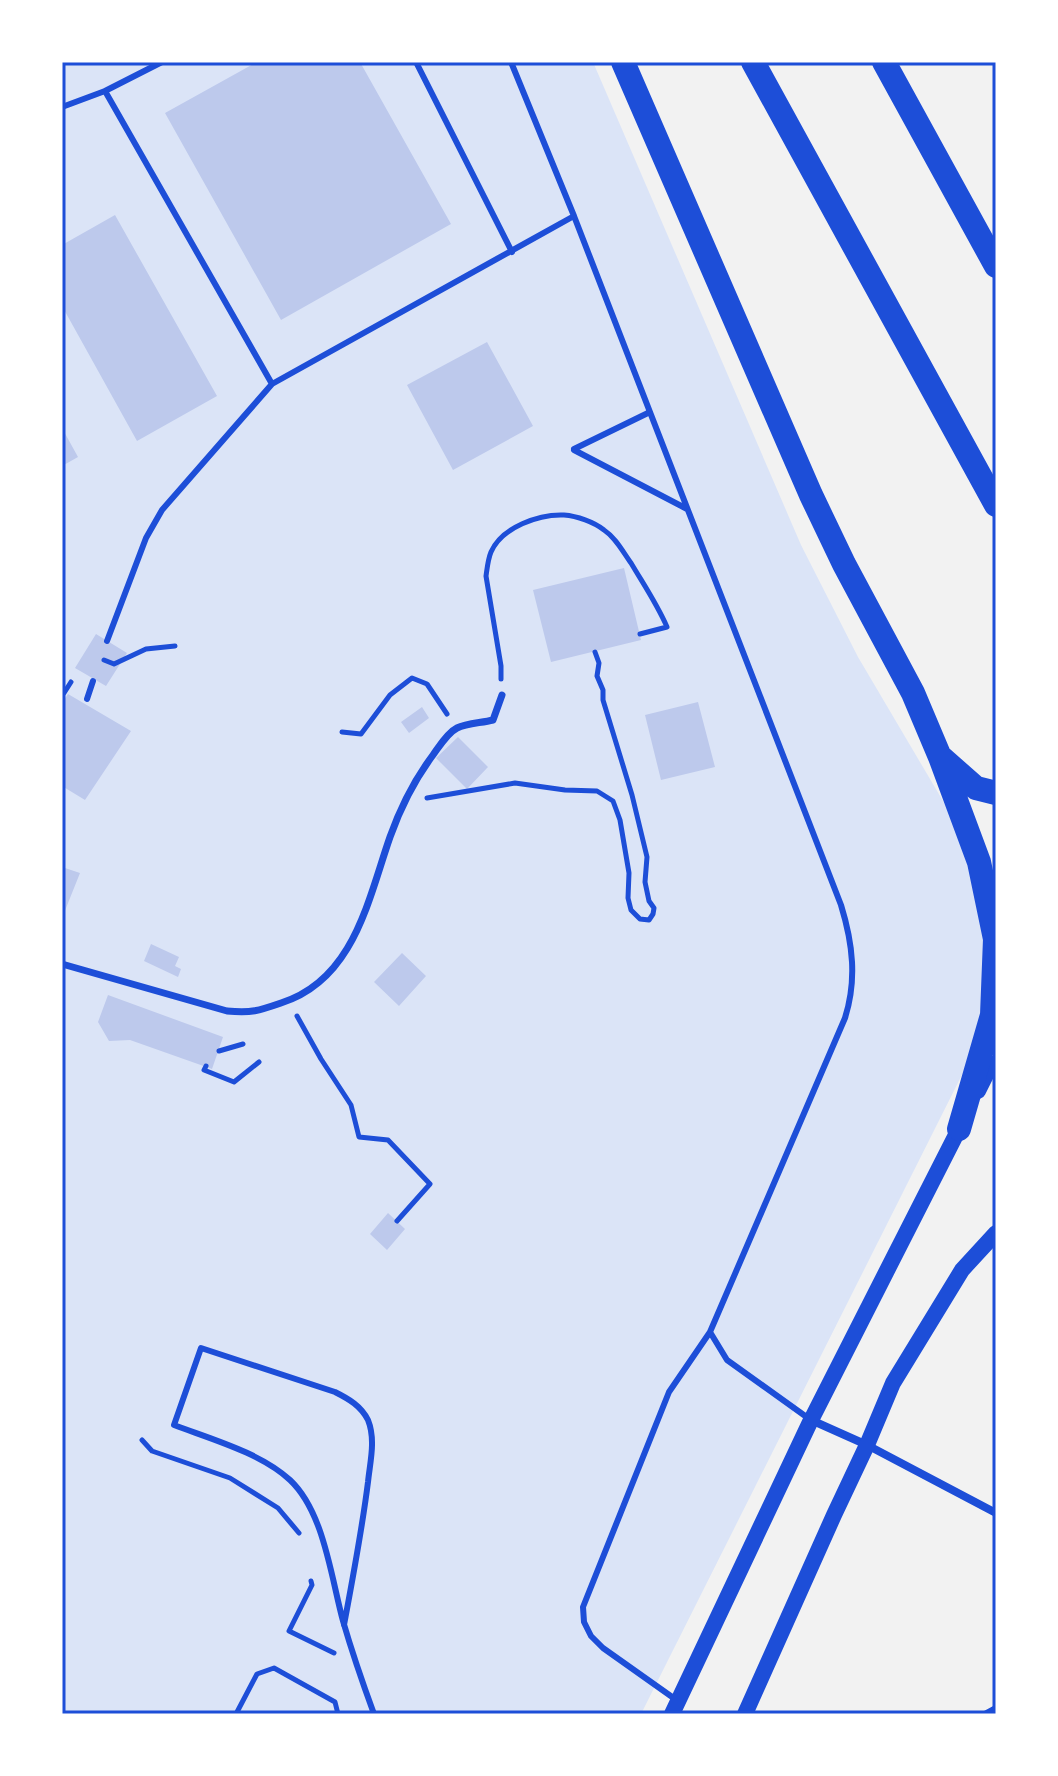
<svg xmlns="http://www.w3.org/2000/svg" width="1058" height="1776" font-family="'Zilla Slab',serif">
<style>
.green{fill:#dbe4f7}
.building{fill:#bdc9ec}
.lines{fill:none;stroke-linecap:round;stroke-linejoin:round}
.path{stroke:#1d4ed8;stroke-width:5}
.service{stroke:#1d4ed8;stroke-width:6}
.pedestrian{stroke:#1d4ed8;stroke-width:7}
.minor{stroke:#1d4ed8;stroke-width:8}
.secondary{stroke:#1d4ed8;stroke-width:16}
.motorway{stroke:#1d4ed8;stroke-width:24}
.neatline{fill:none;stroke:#1d4ed8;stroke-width:3}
</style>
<rect width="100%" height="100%" fill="#f2f2f2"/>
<!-- green -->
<path class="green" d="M62 62H593L801 545 858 657 979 862 992 1015 641 1714H62Z"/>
<!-- building -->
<path class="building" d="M257 62H360L451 224 281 320 165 113Z
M115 215 217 396 137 441 62 306V245Z
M487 342 533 426 453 470 407 385Z
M62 428 78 457 62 466Z
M624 568 641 640 551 662 533 590Z
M96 634 127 653 106 686 75 668Z
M68 694 131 731 85 800 62 786V703Z
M698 702 715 767 661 780 645 715Z
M422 707 429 718 409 733 401 722Z
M458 737 488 767 467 789 436 758Z
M62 867 80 873 62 918Z
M151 944 179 957 175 966 181 969 178 977 144 961Z
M402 953 426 976 399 1006 374 982Z
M108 995 223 1037 212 1069 130 1040 109 1041 98 1022Z
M388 1213 405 1229 387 1250 370 1234Z"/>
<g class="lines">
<!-- path -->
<path class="path" d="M104 660 114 664 146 649 175 646
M501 679V666L486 576C487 569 488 559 491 552 502 527 539 514 564 515 577 516 594 522 604 530 616 538 623 552 631 563 644 585 657 604 667 627L640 634
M62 692 64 693 71 682
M342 732 361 734 390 695 412 678 427 684 447 714
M427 798 515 783 565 790 597 791 613 801 620 820 629 873 628 898 631 910 640 919 649 920 653 914 654 908 649 901 645 882 647 857 632 795 603 700V690L597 676 599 663 595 652
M297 1016 321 1059 351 1105 359 1137 388 1140 430 1184 397 1221
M219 1051 243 1044
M206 1066 204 1070 234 1082 259 1062
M142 1440 152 1451 230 1478 278 1508 299 1533
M311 1581 312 1585 289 1631 334 1653
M236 1714 257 1674 274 1668 335 1702 338 1714"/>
<!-- service -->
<path class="service" d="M162 62 105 91 272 384
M416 62 512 252
M511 62 574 216
M62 107 105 91
M574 449 650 412
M574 450 687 509
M107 641 146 538 162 510 272 384 574 216 841 905C853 944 857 980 845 1018L710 1332 669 1392 583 1607 584 1622 591 1636 603 1648 675 1699
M87 699 93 681
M710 1332 727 1360 808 1418
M344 1625C353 1577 362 1530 368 1482 370 1462 376 1440 368 1420 361 1406 349 1399 335 1392L201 1348 174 1425C211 1439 261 1453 290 1480 324 1512 331 1577 343 1621 352 1652 363 1684 374 1714
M985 1714 996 1708"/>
<!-- pedestrian -->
<path class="pedestrian" d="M62 964 227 1011C252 1013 258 1011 281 1003 354 980 368 900 390 837 400 809 415 779 433 755 439 747 447 733 457 728 467 723 482 723 493 720L502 695"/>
<!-- minor -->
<path class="minor" d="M811 1420 867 1445 996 1513"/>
<!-- secondary -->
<path class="secondary" d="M978 1091 986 1075 996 1063
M672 1714 811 1420 964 1119
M745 1714 834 1515 867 1445 893 1383 962 1270 996 1233"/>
<!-- motorway -->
<path class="motorway" d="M623 62 811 495 844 564 913 693 940 757 979 862 995 939 992 1015 959 1129
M753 62 996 505
M884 62 996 266
M942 758 976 788 996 793"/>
</g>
<!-- border -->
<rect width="1058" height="1776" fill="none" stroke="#ffffff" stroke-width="128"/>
<rect x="64" y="64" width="930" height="1648" class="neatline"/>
</svg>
